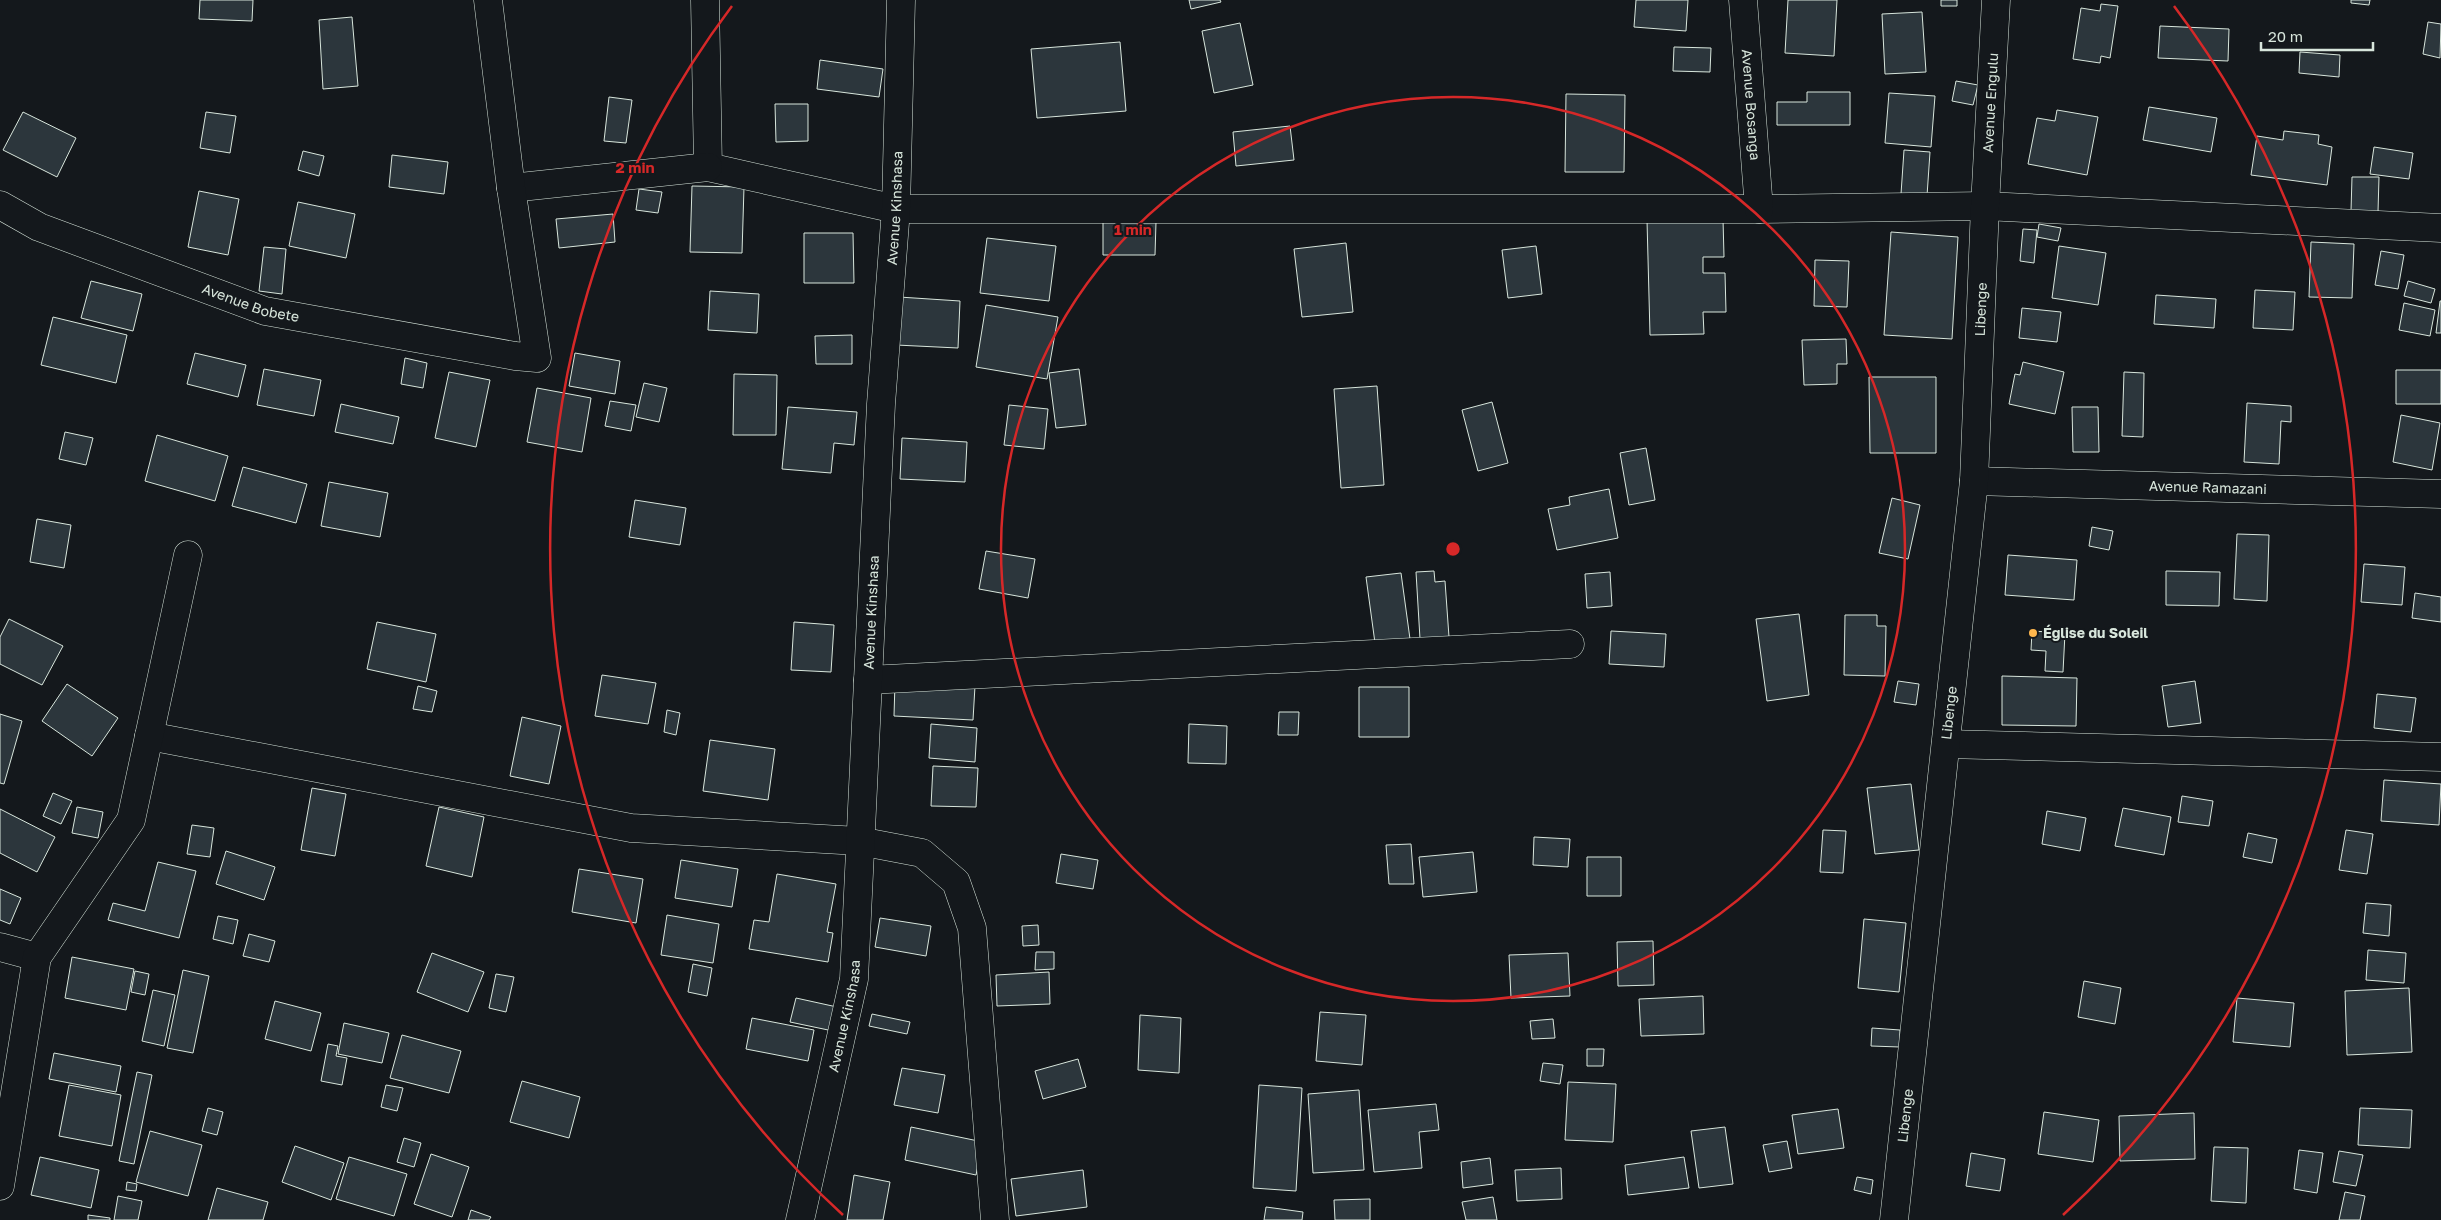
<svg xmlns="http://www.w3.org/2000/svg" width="2441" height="1220" font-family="'Golos Text',sans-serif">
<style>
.building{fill:#2c363c;stroke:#d8e6dc}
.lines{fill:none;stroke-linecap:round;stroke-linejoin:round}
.minor-casing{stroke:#d8e6dc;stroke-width:29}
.minor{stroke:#14181c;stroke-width:28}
.ring{fill:none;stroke:#d62828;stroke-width:2.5}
.poi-dot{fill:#ffb74d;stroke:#14181c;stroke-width:2}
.labels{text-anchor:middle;stroke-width:4;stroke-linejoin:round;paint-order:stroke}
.street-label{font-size:14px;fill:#d8e6dc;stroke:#14181c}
.poi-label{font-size:14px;font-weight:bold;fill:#d8e6dc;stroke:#14181c;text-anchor:start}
.centre{fill:#d62828;stroke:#14181c;stroke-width:2.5}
.ring-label{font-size:15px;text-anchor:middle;font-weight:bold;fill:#d62828;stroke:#14181c;stroke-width:4;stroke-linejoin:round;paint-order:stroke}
</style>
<rect width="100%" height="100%" fill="#14181c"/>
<!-- building -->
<path class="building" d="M200 0H253L252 21 199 19Z
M1189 0H1220L1221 2 1191 9Z
M1636 0H1688L1686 31 1634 27Z
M1788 0H1837L1834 56 1785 53Z
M1941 0H1957V6H1941Z
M2351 0H2370L2369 5 2351 3Z
M2101 4 2118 6 2110 58 2101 56 2100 63 2073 59 2081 8 2100 11Z
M1922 12 1926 72 1885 74 1882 14Z
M352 17 358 86 323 89 319 20Z
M2428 22 2441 24 2440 58 2423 54Z
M1240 23 1253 85 1214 93 1202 31Z
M2160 26 2229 29 2228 61 2158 58Z
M1120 42 1126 111 1037 118 1031 49Z
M1674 47 1711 48 1710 72 1673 71Z
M2300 52 2340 55 2339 77 2299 73Z
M820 60 883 69 879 97 817 89Z
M1956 81 1978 85 1973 105 1952 101Z
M1807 92H1850V125H1777V102H1807Z
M1889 93 1935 96 1931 147 1885 143Z
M1566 94 1625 95 1624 172H1565Z
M609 97 632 100 626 143 604 141Z
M775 104H808V141L776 142Z
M2149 107 2217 118 2211 152 2143 140Z
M2057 110 2098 117 2087 175 2028 164 2037 118 2055 121Z
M23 112 76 138 57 177 3 150Z
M206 112 236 116 230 153 200 148Z
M1290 126 1294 160 1236 166 1233 132Z
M2284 131 2319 135 2318 144 2332 147 2327 185 2251 175 2257 136 2283 140Z
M2374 147 2413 153 2409 179 2370 174Z
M1904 150 1930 152 1927 196 1901 194Z
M303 151 324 156 319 176 298 170Z
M392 155 448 162 444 194 389 187Z
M2352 177H2379L2378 212 2351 211Z
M692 186 744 187 742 253 690 252Z
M639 189 662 192 658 213 636 210Z
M199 191 239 199 228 255 188 247Z
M298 202 355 214 346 258 289 246Z
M613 214 615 242 559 248 556 219Z
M1723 219 1724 257H1703V273H1725L1726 312H1703L1704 334 1650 335 1647 220Z
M1103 222H1156L1155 255H1103Z
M2039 224 2061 228 2058 241 2037 237Z
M2023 229 2037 230 2034 263 2020 261Z
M1891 232 1958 237 1952 339 1884 335Z
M804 233H853L854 283H804Z
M987 238 1056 246 1049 301 980 293Z
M2311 242 2354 244 2352 298 2309 297Z
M1346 243 1353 312 1302 317 1294 249Z
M1536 246 1542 294 1508 298 1502 250Z
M2059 246 2106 253 2098 305 2052 298Z
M264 247 286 249 282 294 259 291Z
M2381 251 2404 255 2398 289 2375 285Z
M1815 260 1849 261 1847 307 1814 306Z
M91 281 142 294 133 331 81 318Z
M2408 281 2435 289 2431 303 2404 296Z
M2255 290 2295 292 2293 330 2253 328Z
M710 291 759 294 757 333 708 330Z
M2156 295 2216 299 2214 328 2154 324Z
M899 297 960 301 958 348 896 345Z
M2440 301H2441V333H2436Z
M2404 303 2435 310 2430 336 2399 330Z
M986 305 1058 317 1047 379 976 367Z
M2022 308 2061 312 2057 342 2019 338Z
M53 317 127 335 116 383 41 365Z
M852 335V364H816L815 336Z
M1846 339 1847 364H1837V384L1804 385 1802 340Z
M195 353 246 365 238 397 187 384Z
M575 353 620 361 615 394 569 386Z
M405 358 427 363 423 388 401 384Z
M2023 362 2064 372 2055 414 2009 404 2015 374 2020 375Z
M264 369 321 380 314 416 257 405Z
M1079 369 1086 425 1056 428 1049 373Z
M2396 370H2441V404H2396Z
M449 372 490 380 476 447 435 438Z
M2124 372 2144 373 2143 437 2122 436Z
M734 374 777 375 776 435H733Z
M1869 377H1936V453H1870Z
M644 383 667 388 659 422 636 417Z
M1377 386 1384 485 1341 488 1334 389Z
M537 388 591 398 582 452 527 442Z
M610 401 636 405 631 431 605 426Z
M1492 402 1508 463 1478 471 1462 410Z
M2247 403 2291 406V422L2281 421 2279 464 2244 462Z
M341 404 399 417 393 444 335 432Z
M1009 405 1048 409 1044 449 1004 445Z
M788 407 857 412 854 445 834 443 831 473 782 469Z
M2072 407H2098L2099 452H2073Z
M2401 415 2440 423 2432 470 2393 462Z
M65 432 93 438 86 465 59 459Z
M157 435 228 456 215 501 145 481Z
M902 438 967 442 965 482 900 479Z
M1646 448 1655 500 1629 505 1620 453Z
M243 467 307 484 296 523 232 506Z
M329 482 388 493 380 537 321 526Z
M1609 489 1618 538 1557 550 1548 509 1570 505 1569 497Z
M1892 498 1920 505 1908 559 1879 553Z
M635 500 686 508 680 545 629 537Z
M37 519 71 525 64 568 30 562Z
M2092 527 2113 531 2109 550 2089 546Z
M2237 534 2269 535 2267 601 2234 599Z
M986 551 1035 559 1028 598 979 589Z
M2008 555 2077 560 2074 600 2005 595Z
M2364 564 2405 567 2402 605 2361 602Z
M1434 571 1435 582 1445 581 1449 637 1420 639 1416 572Z
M2166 571 2220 572 2219 606 2166 605Z
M1610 572 1612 606 1587 608 1585 574Z
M1401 573 1410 639 1375 643 1366 577Z
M2415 593 2441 597V622L2412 618Z
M1799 614 1809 695 1767 701 1756 619Z
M1845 615H1877V626H1886L1885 676 1844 675Z
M9 619 63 646 42 685 0 664V637Z
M377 622 436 634 426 682 367 669Z
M794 622 834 625 831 672 791 670Z
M1611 631 1666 634 1664 667 1609 664Z
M2032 631 2065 633 2063 672 2045 671 2046 651 2031 650Z
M602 675 656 683 648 724 595 716Z
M2002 676 2077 678 2076 726 2002 725Z
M1898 681 1919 684 1916 705 1894 702Z
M2195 681 2201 723 2168 727 2162 686Z
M895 682 975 686 973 720 894 716Z
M67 684 118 718 92 756 42 721Z
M418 686 437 691 432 712 413 709Z
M1359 687H1409V737H1359Z
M2377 694 2416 698 2411 732 2374 728Z
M667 710 680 713 676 735 664 732Z
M1279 712H1299L1298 735H1278Z
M0 714 22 721 4 784 0 783Z
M522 717 561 726 549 784 510 776Z
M931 724 977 728 975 762 929 758Z
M1189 724 1227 726 1226 764 1188 763Z
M710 740 775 749 768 800 703 791Z
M933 766 978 768 976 807 931 806Z
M2384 780 2441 784 2439 825 2381 821Z
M1911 784 1919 850 1875 854 1867 788Z
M312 788 346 794 335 856 301 850Z
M53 793 72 801 61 824 43 816Z
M2182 796 2213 801 2209 826 2178 822Z
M77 807 103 812 98 838 72 833Z
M439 807 484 817 472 877 426 866Z
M2123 808 2171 817 2164 855 2115 846Z
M0 809 55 837 37 872 0 853Z
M2047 811 2086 818 2080 851 2042 844Z
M192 825 214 828 210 857 187 854Z
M1823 830 1846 831 1843 873 1820 872Z
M2346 830 2373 834 2367 874 2339 870Z
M2248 833 2277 839 2272 863 2243 857Z
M1534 837 1570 839 1568 867 1533 865Z
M1411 844 1414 884H1389L1386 845Z
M226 851 275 867 264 900 216 884Z
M1473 852 1477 892 1423 897 1419 857Z
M1061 854 1098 860 1093 889 1056 883Z
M1587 857H1621V896H1587Z
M681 860 738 869 732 907 675 898Z
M158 862 196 871 179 938 108 920 113 903 145 911Z
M579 869 643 879 636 923 572 912Z
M777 874 836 884 827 932 833 933 828 962 749 949 754 920 769 922Z
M0 889 21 898 10 924 0 920Z
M2366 903 2391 905 2389 936 2363 933Z
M667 915 719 924 713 963 661 955Z
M218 916 238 920 233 944 213 939Z
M880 918 931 926 926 956 875 947Z
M1864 919 1906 923 1899 992 1858 988Z
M1038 925 1039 945 1023 946 1022 926Z
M249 934 275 941 269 962 243 956Z
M1653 941 1654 985 1618 986 1617 942Z
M2368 950 2406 953 2404 983 2366 980Z
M1036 952H1054V969L1035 970Z
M432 953 484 972 468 1012 417 992Z
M1568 953 1570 996 1511 998 1509 955Z
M72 957 134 969 126 1010 65 998Z
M693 964 712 968 707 996 688 992Z
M183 970 209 976 193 1053 167 1048Z
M135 971 149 974 145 995 131 992Z
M1049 972 1050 1004 997 1006 996 975Z
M496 974 514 977 506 1012 489 1008Z
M2084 981 2121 988 2115 1024 2078 1017Z
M2409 988 2412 1052 2347 1055 2345 991Z
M153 990 175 995 164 1046 142 1041Z
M1703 996 1704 1034 1641 1036 1639 999Z
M796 998 837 1007 833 1031 790 1022Z
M2237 998 2294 1003 2290 1047 2233 1042Z
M275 1001 321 1013 311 1051 265 1039Z
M1320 1012 1366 1015 1362 1065 1316 1061Z
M872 1014 910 1022 907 1034 869 1026Z
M1140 1015 1181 1018 1179 1073 1138 1070Z
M752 1018 814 1030 808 1061 746 1049Z
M1553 1019 1555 1038 1532 1039 1530 1021Z
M344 1023 389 1033 382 1063 338 1054Z
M1872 1028 1900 1030V1047L1871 1046Z
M402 1035 461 1051 449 1093 390 1078Z
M328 1044 338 1046 336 1056 347 1058 342 1085 321 1081Z
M1587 1049H1604L1603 1066H1587Z
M54 1053 121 1066 116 1092 49 1079Z
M1078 1059 1086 1087 1043 1099 1035 1071Z
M1543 1063 1563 1065 1560 1084 1540 1081Z
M902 1068 945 1075 938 1113 894 1105Z
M137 1072 152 1075 134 1164 119 1161Z
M522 1081 580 1097 569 1138 510 1122Z
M1568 1082 1616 1084 1613 1142 1565 1140Z
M69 1085 121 1095 112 1146 59 1136Z
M386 1085 403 1088 397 1111 381 1107Z
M1259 1085 1302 1088 1296 1191 1253 1188Z
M1359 1090 1364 1170 1313 1173 1308 1094Z
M1436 1104 1439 1130 1419 1132 1422 1168 1374 1172 1368 1110Z
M208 1108 223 1112 217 1135 202 1131Z
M2360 1108 2412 1110 2410 1148 2358 1145Z
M1838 1109 1844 1148 1798 1154 1792 1115Z
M2044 1112 2099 1120 2093 1162 2038 1154Z
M2194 1113 2195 1159 2120 1161 2119 1116Z
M911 1127 983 1142 976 1175 905 1160Z
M1725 1127 1733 1184 1699 1188 1691 1131Z
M150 1131 202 1145 188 1196 136 1182Z
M404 1138 421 1143 414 1167 397 1162Z
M1787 1141 1792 1168 1769 1172 1763 1145Z
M295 1146 344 1163 331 1200 282 1182Z
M2214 1147 2248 1148 2246 1203 2211 1201Z
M2299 1150 2323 1153 2317 1193 2294 1189Z
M2339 1151 2363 1155 2356 1186 2333 1182Z
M1971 1153 2005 1159 2000 1191 1966 1186Z
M431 1154 469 1167 452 1217 414 1204Z
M40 1157 99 1170 91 1208 31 1195Z
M349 1157 407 1174 394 1216 336 1199Z
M1684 1157 1689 1188 1628 1195 1625 1165Z
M1490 1158 1493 1184 1463 1188 1461 1162Z
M1561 1168 1562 1199 1517 1201 1515 1170Z
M1083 1170 1087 1207 1016 1216 1011 1179Z
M854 1175 890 1182 883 1220H847Z
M1857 1177 1873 1180 1871 1194 1854 1190Z
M127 1182 137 1184 136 1191 126 1190Z
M217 1188 268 1202 263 1220H208Z
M2345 1192 2365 1196 2360 1220H2339Z
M118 1196 142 1201 138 1220H114Z
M1493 1197 1497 1220H1466L1462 1202Z
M1370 1199V1220H1335L1334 1200Z
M1266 1207 1303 1212 1302 1220H1264Z
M471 1210 491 1217 489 1220H468Z
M88 1215 110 1218V1220H88Z"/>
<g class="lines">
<!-- minor casing -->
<g class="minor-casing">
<g id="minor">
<path d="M705 0 708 167 896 209H1759L1985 206 2441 228"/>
<path id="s1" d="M1743 0 1759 209"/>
<path d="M511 188 708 167"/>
<path id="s2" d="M0 205 39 227 265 311 515 356 537 358 511 188 488 0"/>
<path id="s3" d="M1974 481 2441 494"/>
<path d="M868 680 1570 644"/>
<path d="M149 736 631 828 859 841 922 853 956 882 972 928 995 1220"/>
<path d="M1946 744 2441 757"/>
<path d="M0 947 37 957"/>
<path d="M0 1186 37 957 131 820 188 555"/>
<path id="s4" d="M800 1220 854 979 881 404 896 209 901 0"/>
<path id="s5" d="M1894 1220 1974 481 1985 206 1996 0"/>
</g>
</g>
<!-- minor -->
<use href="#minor" class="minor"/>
</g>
<!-- distance rings -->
<g class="ring">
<circle cx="1453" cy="549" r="452"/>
<path d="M843 1215A903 903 0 0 1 732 6M2174 6A903 903 0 0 1 2063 1215"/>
</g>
<!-- markers -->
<circle class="poi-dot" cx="2033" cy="633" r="5"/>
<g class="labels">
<!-- street labels -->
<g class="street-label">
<text dy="5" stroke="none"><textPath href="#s5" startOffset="1122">Avenue Engulu</textPath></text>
<text dy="5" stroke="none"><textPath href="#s1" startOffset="105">Avenue Bosanga</textPath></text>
<text dy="5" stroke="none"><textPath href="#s4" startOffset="1019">Avenue Kinshasa</textPath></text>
<text dy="5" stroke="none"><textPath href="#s2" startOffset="270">Avenue Bobete</textPath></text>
<text dy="5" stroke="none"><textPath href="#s5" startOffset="915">Libenge</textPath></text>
<text dy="5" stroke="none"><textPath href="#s3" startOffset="234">Avenue Ramazani</textPath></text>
<text dy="5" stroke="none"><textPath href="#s4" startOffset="614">Avenue Kinshasa</textPath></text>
<text dy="5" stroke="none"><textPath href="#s5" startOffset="510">Libenge</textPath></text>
<text dy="5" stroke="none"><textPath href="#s4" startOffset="209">Avenue Kinshasa</textPath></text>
<text dy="5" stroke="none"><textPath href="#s5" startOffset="105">Libenge</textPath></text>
</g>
<!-- poi labels -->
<g class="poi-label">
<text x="2043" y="638">Église du Soleil</text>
</g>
</g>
<circle cx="1453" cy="549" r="8" class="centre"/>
<g class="ring-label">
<text x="635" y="173">2 min</text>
<text x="1133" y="235">1 min</text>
</g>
<!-- scale -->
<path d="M2261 42v8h112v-8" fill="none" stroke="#d8e6dc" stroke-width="2.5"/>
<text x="2268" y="42" font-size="15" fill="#d8e6dc" stroke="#14181c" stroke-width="4" paint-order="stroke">20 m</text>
</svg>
